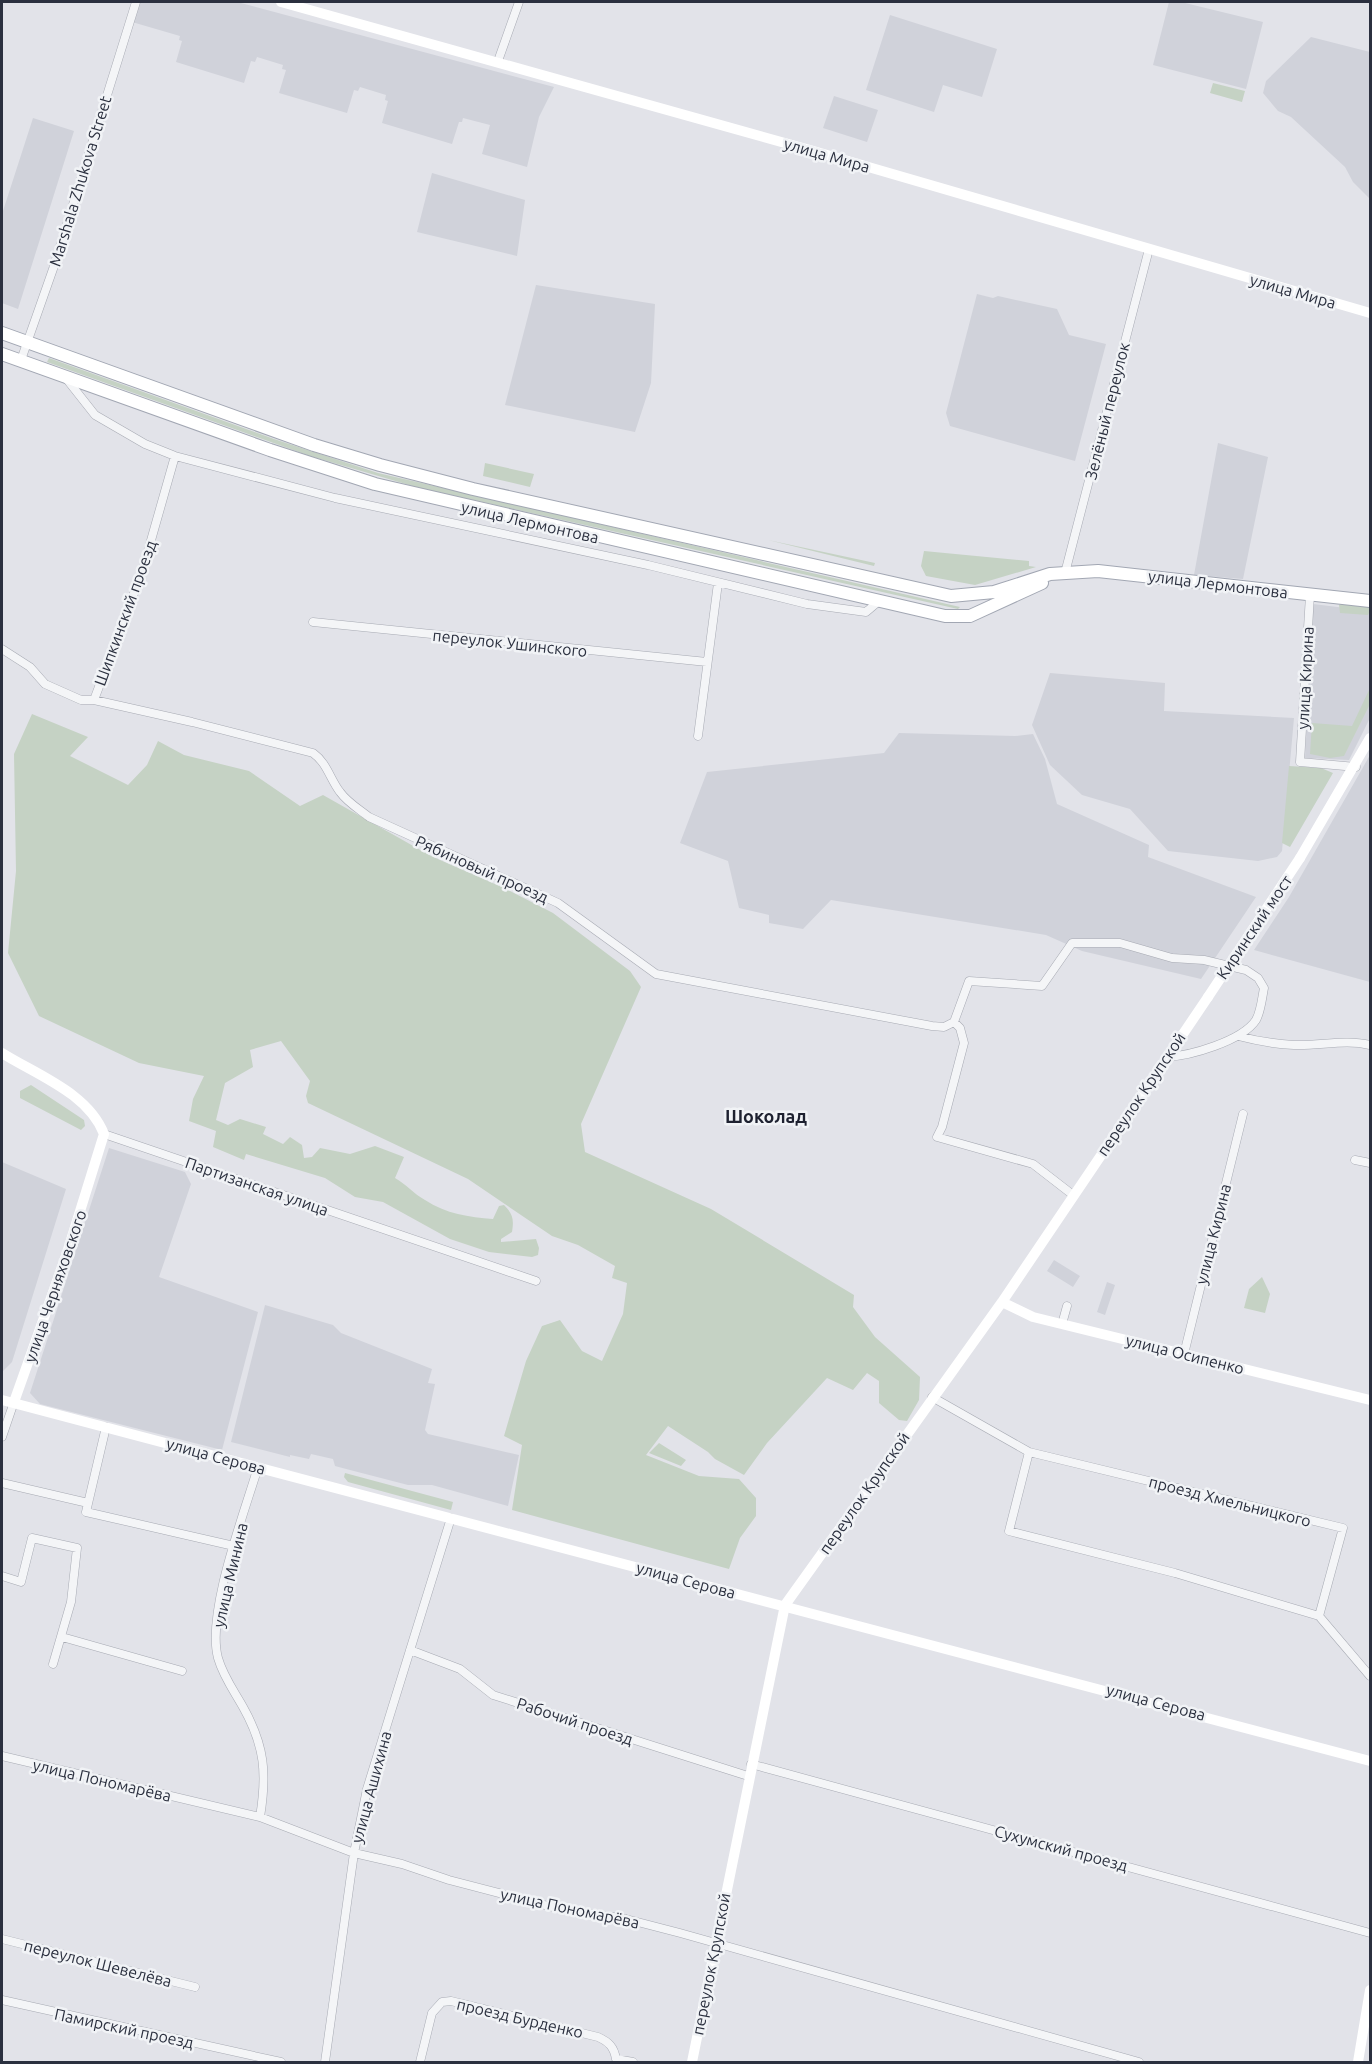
<svg xmlns="http://www.w3.org/2000/svg" width="1372" height="2064" font-family="Ubuntu,sans-serif">
<style>
.built{fill:#d0d2da}
.green{fill:#c5d2c4}
.lines{fill:none;stroke-linecap:round;stroke-linejoin:round}
.street-casing{stroke:#a7aab3;stroke-width:9}
.primary-casing{stroke:#a2a7b3;stroke-width:14}
.street{stroke:#f4f5f7;stroke-width:8}
.secondary{stroke:#fff;stroke-width:10}
.primary{stroke:#fff;stroke-width:12}
.secondary-bridge{stroke:#fff;stroke-width:10}
.labels{text-anchor:middle;stroke-width:5;stroke-linejoin:round;paint-order:stroke}
.street-label{font-size:16px;fill:#2b303f;stroke:#f1f3f6}
.neighbourhood-label{font-size:18px;font-weight:bold;fill:#1e2130;stroke:#f1f3f6}
</style>
<rect width="100%" height="100%" fill="#e2e3e9"/>
<!-- built -->
<path class="built" d="M139 2H237L554 87 539 117 527 167 482 154 490 125 463 118 462 122H459L452 144 382 123 388 101 385 100 386 95 360 87 358 91 354 90 347 113 279 93 286 70 282 69 283 65 257 57 255 62 251 61 244 83 176 62 182 41 179 40 180 36 132 22Z
M1169 2H1181L1263 22 1246 89 1153 65Z
M890 15 997 49 982 97 943 85 934 112 866 90Z
M1311 37 1370 52V199L1353 182 1345 167 1291 117 1278 111 1263 93 1266 81Z
M834 96 878 110 867 142 823 128Z
M33 118 74 131 18 309 2 303V214Z
M432 173 525 200 517 256 417 232Z
M536 285 655 304 651 383 635 432 505 405Z
M977 294 993 298 998 296 1057 309 1069 335 1106 344 1075 461 950 426 946 413Z
M1218 443 1268 457 1243 579 1194 575Z
M1313 604 1370 611V718L1349 760 1305 758Z
M1050 673 1165 683 1164 711 1294 718 1282 851 1277 857 1258 861 1168 851 1130 809 1082 795 1050 765 1032 725Z
M899 733 1015 736 1033 734 1045 759 1057 804 1149 845 1148 857 1256 897 1201 979 1082 951 1046 935 831 900 803 929 769 923V915L739 908 728 861 680 843 707 772 884 753Z
M1370 755V982L1254 950 1289 897Z
M109 1148 185 1172 191 1184 159 1277 258 1312 222 1450 40 1404 30 1393Z
M2 1162 66 1189 12 1362 2 1372Z
M1054 1260 1080 1276 1073 1287 1047 1271Z
M1107 1282 1115 1285 1105 1315 1097 1312Z
M265 1305 333 1325 341 1333 432 1369 428 1383 435 1384 425 1430 428 1434 519 1455 508 1506 432 1485H408L350 1470 335 1466 333 1459 311 1454 309 1459 290 1455V1457L231 1442Z"/>
<!-- green -->
<path class="green" d="M1213 83 1245 91 1242 102 1210 93Z
M49 358 274 439 378 473 960 607 958 609 416 487 310 456 47 362Z
M485 463 534 474 530 487 483 476Z
M768 540 875 563 874 566Z
M924 551 1029 561V566L1036 567 975 585 926 576 921 566Z
M1343 603 1368 605 1370 611 1368 615 1340 613 1339 605Z
M1370 688V704L1344 756 1330 758 1310 754 1312 723 1352 726Z
M32 714 88 737 70 756 128 785 147 765 158 741 184 755 249 771 300 806 323 795 431 856 504 888 553 913 630 971 641 987 581 1124 585 1152 711 1209 854 1295 853 1307 875 1337 920 1377 919 1400 907 1421 899 1420 879 1403V1381L867 1373 853 1390 827 1378 767 1443 744 1475 715 1459 708 1452 668 1426 646 1455 699 1476 739 1479 756 1498V1516L740 1538 729 1569 512 1510 522 1445 504 1436 526 1361 542 1326 560 1320 582 1351 602 1361 623 1314 627 1283 612 1278 615 1266 578 1245 552 1236 468 1179 308 1103 306 1096 310 1081 281 1041 250 1050 253 1067 225 1083 216 1120 228 1125 240 1119 266 1127 263 1134 283 1144 290 1137 302 1145 304 1158 312 1157 320 1148 350 1154 375 1146 404 1157 395 1178C406 1184 414 1194 425 1200 446 1214 469 1217 493 1219L499 1206 504 1205C513 1214 514 1219 512 1232L501 1239V1242L536 1239 539 1248 538 1255 532 1257 489 1252 450 1239 383 1202 355 1197 325 1178 246 1154 244 1160 213 1147 216 1131 189 1121 193 1099 204 1076 139 1063 39 1016 8 953 16 871 14 754Z
M1289 766 1321 768 1333 773 1290 847 1282 843Z
M31 1085 84 1120 85 1126 81 1130 20 1098V1091Z
M1262 1277 1270 1294 1265 1313 1244 1308 1249 1289Z
M659 1443 686 1460 681 1466 649 1453Z
M345 1473 453 1502 451 1510 348 1482 344 1477Z"/>
<g class="lines">
<!-- street casing -->
<g class="street-casing">
<path id="street" d="M498 61 519 2
M21 360 53 269 136 2
M65 377 95 415 145 444 175 456 335 498 648 565 807 604 866 612 879 601
M1065 573 1149 249
M1310 595 1300 762 1356 767
M313 622 707 662
M2 649 30 667 45 684 81 700H94L192 722 313 753C327 763 330 779 340 792 348 803 359 809 369 817L558 903 656 974 932 1026 944 1027 954 1022 969 981 1042 986 1072 943H1120L1172 958 1204 960 1246 970 1258 978 1264 988C1262 998 1261 1011 1256 1020 1242 1041 1190 1056 1166 1057
M94 700 142 572 175 456
M698 736 718 583
M954 1022 960 1028 964 1043 942 1127 937 1137 1033 1164 1073 1195
M1238 1036C1257 1041 1275 1044 1294 1045 1321 1046 1345 1039 1370 1045
M104 1134 536 1281
M1355 1160 1370 1163
M1062 1324 1067 1306
M1184 1354 1243 1114
M932 1397 1029 1452 1009 1531 1175 1573 1319 1616 1370 1676
M106 1427 86 1512 234 1546
M2 1437 14 1402
M1029 1452 1343 1528 1319 1616
M258 1467C244 1514 206 1613 218 1658 223 1676 234 1691 243 1707 265 1746 267 1774 260 1817
M2 1483 88 1503
M2 1576 21 1582 32 1538 77 1548 71 1602 53 1664
M62 1637 182 1671
M410 1650 460 1669 493 1695 748 1776
M2 1756 260 1817 354 1853 402 1864 449 1880 556 1908 626 1919 680 1933 1139 2062
M751 1764 1370 1933
M2 1939 195 1987
M2 2000 281 2062
M325 2062 354 1853 367 1789 451 1518
M420 2062 432 2013 442 2002 451 2001 598 2037C609 2042 614 2047 616 2059L633 2062"/>
</g>
<!-- primary casing -->
<g class="primary-casing">
<path id="primary" d="M2 333 314 445 380 465 473 489 951 596 994 592 1050 574 1098 571 1370 601
M2 354 270 450 375 484 945 616H970L1042 583"/>
</g>
<!-- street -->
<use href="#street" class="street"/>
<!-- secondary -->
<path class="secondary" d="M281 2 810 150 1370 313
M1300 858 1370 738
M2 1053C37 1075 88 1093 104 1134L67 1253 14 1402
M1002 1302 1033 1317 1370 1400
M2 1400 1370 1761
M692 2062 785 1605 1002 1302 1208 997
M1358 2062 1370 1990"/>
<!-- primary -->
<use href="#primary" class="primary"/>
<!-- secondary-bridge -->
<path class="secondary-bridge" d="M1208 997 1300 858"/>
</g>
<g class="labels">
<!-- street labels -->
<g class="street-label">
<text transform="translate(827 155) rotate(16)" y="6">улица Мира</text>
<text transform="translate(80 181) rotate(-73)" y="6">Marshala Zhukova Street</text>
<text transform="translate(1293 291) rotate(16)" y="6">улица Мира</text>
<text transform="translate(1107 411) rotate(-76)" y="6">Зелёный переулок</text>
<text transform="translate(530 522) rotate(13)" y="6">улица Лермонтова</text>
<text transform="translate(1218 584) rotate(7)" y="6">улица Лермонтова</text>
<text transform="translate(125 613) rotate(-70)" y="6">Шипкинский проезд</text>
<text transform="translate(510 643) rotate(6)" y="6">переулок Ушинского</text>
<text transform="translate(1305 678) rotate(-87)" y="6">улица Кирина</text>
<text transform="translate(482 869) rotate(24)" y="6">Рябиновый проезд</text>
<text transform="translate(1254 927) rotate(-56)" y="6">Киринский мост</text>
<text transform="translate(1141 1094) rotate(-56)" y="6">переулок Крупской</text>
<text transform="translate(257 1186) rotate(19)" y="6">Партизанская улица</text>
<text transform="translate(1213 1234) rotate(-76)" y="6">улица Кирина</text>
<text transform="translate(55 1286) rotate(-71)" y="6">улица Черняховского</text>
<text transform="translate(1185 1354) rotate(14)" y="6">улица Осипенко</text>
<text transform="translate(216 1456) rotate(15)" y="6">улица Серова</text>
<text transform="translate(864 1493) rotate(-55)" y="6">переулок Крупской</text>
<text transform="translate(1230 1501) rotate(14)" y="6">проезд Хмельницкого</text>
<text transform="translate(230 1575) rotate(-77)" y="6">улица Минина</text>
<text transform="translate(686 1580) rotate(15)" y="6">улица Серова</text>
<text transform="translate(1156 1702) rotate(15)" y="6">улица Серова</text>
<text transform="translate(575 1721) rotate(18)" y="6">Рабочий проезд</text>
<text transform="translate(102 1780) rotate(13)" y="6">улица Пономарёва</text>
<text transform="translate(371 1787) rotate(-75)" y="6">улица Ашихина</text>
<text transform="translate(1061 1848) rotate(15)" y="6">Сухумский проезд</text>
<text transform="translate(570 1908) rotate(12)" y="6">улица Пономарёва</text>
<text transform="translate(98 1963) rotate(14)" y="6">переулок Шевелёва</text>
<text transform="translate(711 1964) rotate(-79)" y="6">переулок Крупской</text>
<text transform="translate(520 2018) rotate(13)" y="6">проезд Бурденко</text>
<text transform="translate(124 2028) rotate(12)" y="6">Памирский проезд</text>
</g>
<!-- neighbourhood labels -->
<g class="neighbourhood-label">
<text x="766" y="1123">Шоколад</text>
</g>
</g>
<!-- border -->
<rect width="1372" height="2064" fill="none" stroke="#2b303f" stroke-width="6"/>
</svg>
